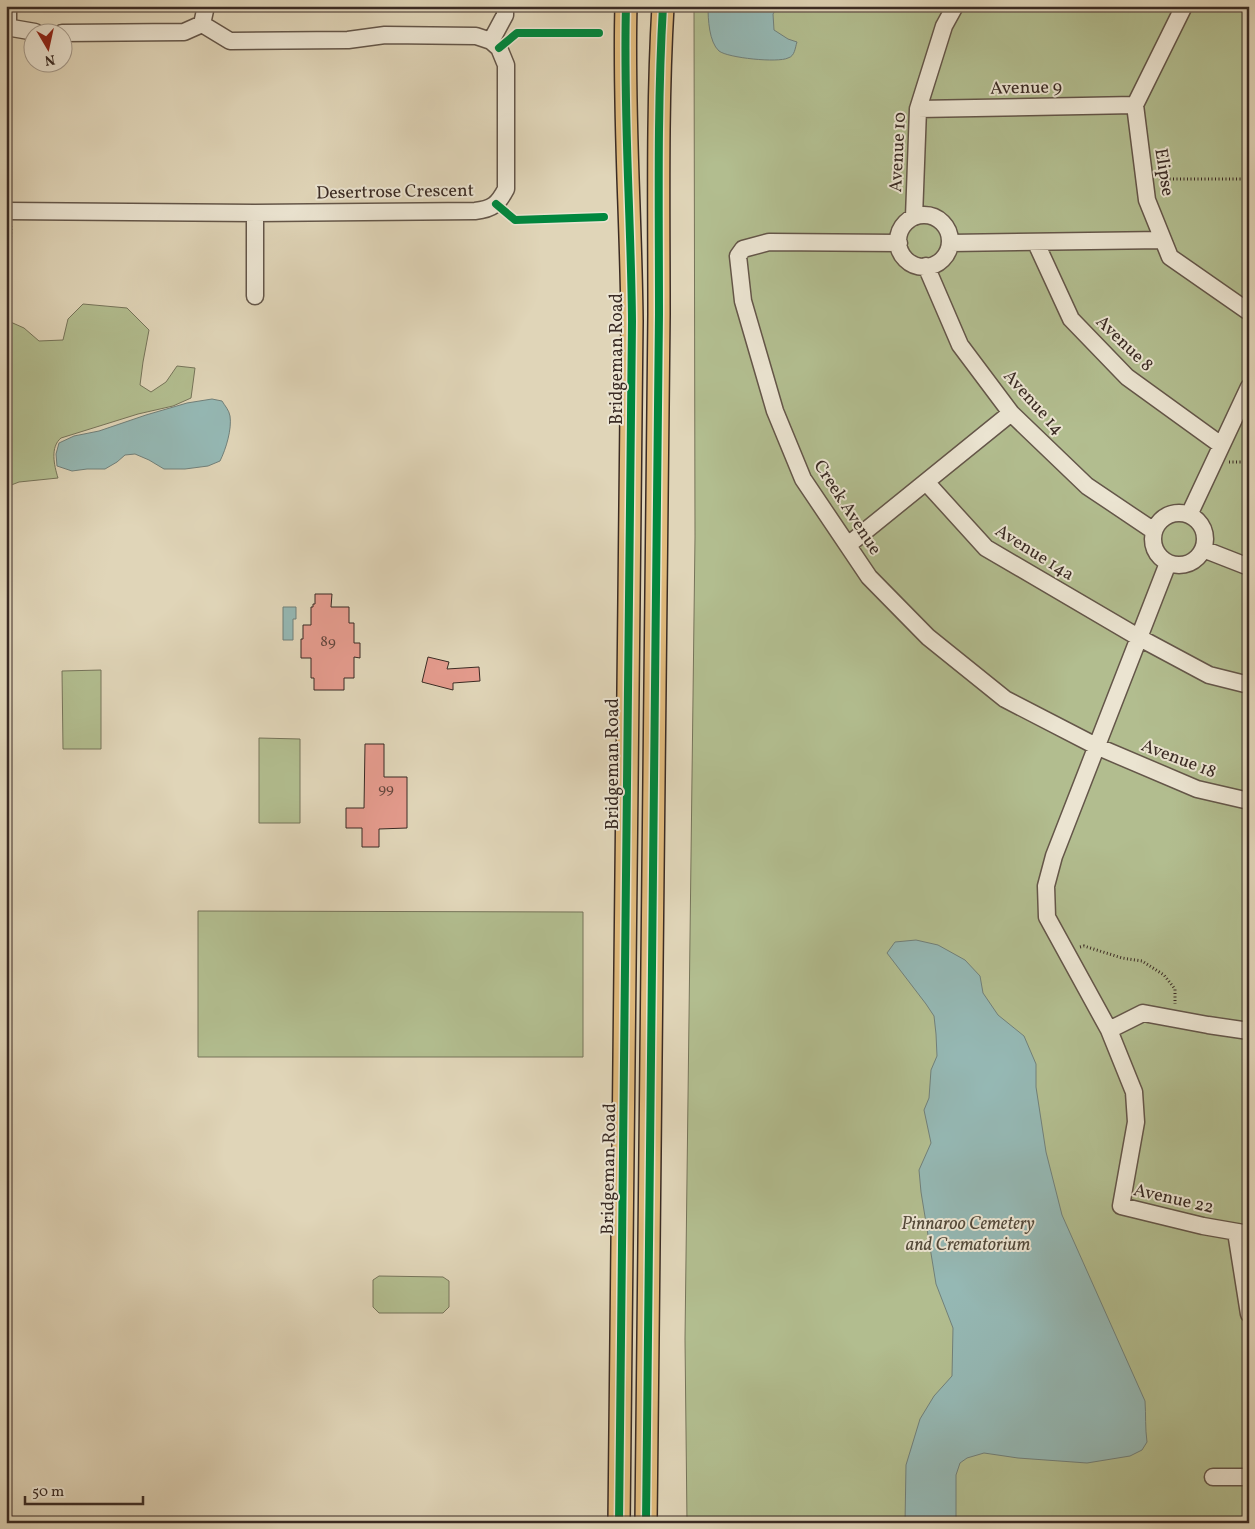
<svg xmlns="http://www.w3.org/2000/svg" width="1255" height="1529" font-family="Vollkorn,serif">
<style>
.green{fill:#b2bd8f;stroke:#76745a}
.water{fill:#95b8b4;stroke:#71807a}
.building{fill:#e49b8d;stroke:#3a2b24}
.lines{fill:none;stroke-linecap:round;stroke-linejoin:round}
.minor-casing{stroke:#645649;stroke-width:19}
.major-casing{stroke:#3a2b24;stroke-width:24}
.path{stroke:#3a2b24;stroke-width:3;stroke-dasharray:1 2.5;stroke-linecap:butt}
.minor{stroke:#ebe4d1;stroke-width:16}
.major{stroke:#e0ba7c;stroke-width:21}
.cycleway-casing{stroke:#ebe4d1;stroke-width:11}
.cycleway{stroke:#00873e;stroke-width:8}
.labels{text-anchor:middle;stroke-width:4;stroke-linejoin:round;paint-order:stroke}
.number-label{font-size:15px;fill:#64473e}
.street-label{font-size:18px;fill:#3a2b24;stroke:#ebe4d1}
.park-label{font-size:18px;font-style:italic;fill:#524839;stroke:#ebe4d1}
</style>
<rect width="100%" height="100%" fill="#e0d5b8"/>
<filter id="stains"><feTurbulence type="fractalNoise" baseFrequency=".004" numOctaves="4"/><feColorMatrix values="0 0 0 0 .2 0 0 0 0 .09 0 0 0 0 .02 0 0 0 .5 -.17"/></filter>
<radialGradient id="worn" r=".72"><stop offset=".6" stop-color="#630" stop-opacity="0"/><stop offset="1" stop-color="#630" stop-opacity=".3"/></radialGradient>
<!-- green -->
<path class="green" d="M694 6H1249V1523H687L685 1339 695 537Z
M83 304 127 308 149 330 143 362 140 385 151 392 166 382 177 366 195 368 191 398 173 406 138 414 61 438C50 447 54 465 58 478L19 482 6 487V320L24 328 39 341 63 340 68 319Z
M101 670V749H63L62 671Z
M259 738 300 739V823H259Z
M198 911 583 912V1057H198Z
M379 1276 443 1277 449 1281V1307L443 1313H379L373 1307V1280Z"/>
<!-- water -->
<path class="water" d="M708 6H778L773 14 774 30 788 39 797 42C795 48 795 56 788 58 778 63 728 58 719 51 709 42 708 19 708 6Z
M212 399 222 401C225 406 229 410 230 416 232 429 226 449 220 461L208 466 185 469H164L149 460 135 454 125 455 117 462 105 469H87L72 471 57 466 56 454 59 443 74 436 99 431 146 415 187 403Z
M283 607H296V619H293V640H283Z
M916 940 938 945 965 960 980 976 983 993 998 1015 1024 1036 1036 1064V1087L1046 1152 1062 1215 1145 1401C1146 1415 1145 1428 1147 1442L1142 1450 1130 1456 1087 1463 1018 1458 984 1453 967 1458 960 1463 956 1475V1523H905L906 1465 920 1419 934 1396 952 1376 953 1328 936 1284 921 1192 919 1170 931 1143 924 1110 929 1098 931 1070 937 1056 936 1034 934 1016 926 1004 887 953 895 942Z"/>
<!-- building -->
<path class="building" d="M315 594H332L331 607H349V623H354V643H360V658L354 657V678H344V690H314V678H311V658H301V639H303V625H311V607H313V604H315Z
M428 657 449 662 447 669 479 667 480 681 453 683V690L422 682Z
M365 744H384V777H407V828L379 829V847H362V828H346V808H364Z"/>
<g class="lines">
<!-- minor casing -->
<g class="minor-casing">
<path id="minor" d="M1184 6 1135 105 1147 200 1170 257 1249 312
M6 27 35 32
M8 27V6
M62 33 184 32 202 24 206 6
M491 41 505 15V6
M918 109 1135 105
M6 211 255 213 475 211C493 209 498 204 506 189V65L499 48 491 41 476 36 385 35 348 40 230 41 202 24
M898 241a26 26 0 1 1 52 0a26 26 0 1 1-52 0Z
M914 217 918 109 944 26 955 6
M899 243 769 242 743 249 738 256 743 301 775 411 803 479 869 577 928 637 1005 699 1096 746 1197 789 1249 801
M950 243 1163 240
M1036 243 1071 319 1127 377 1221 445
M926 266 960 345 1011 413 1087 486 1154 531
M255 296V213
M926 482 986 548 1138 637 1209 675 1249 685
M1153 539a26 26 0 1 1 52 0a26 26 0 1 1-52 0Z
M1189 515 1249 387
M848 545 1011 413
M1203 549 1249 567
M1168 563 1054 856 1046 886 1047 917 1109 1030 1134 1092 1136 1122 1121 1206 1203 1226 1249 1234
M1109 1030 1143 1013 1208 1025 1249 1031
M1236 1232 1249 1314
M1213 1477H1249"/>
</g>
<!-- major casing -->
<g class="major-casing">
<path id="major" d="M619 1523 632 321C631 216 623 111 626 6
M646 1523 659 314C659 211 657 109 663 6"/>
</g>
<!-- path -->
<path class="path" d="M1159 179H1249
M8 300 11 226
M1229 462H1249
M1080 947 1084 946 1122 958 1142 961 1164 975 1175 989V1004"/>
<!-- minor -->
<use href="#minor" class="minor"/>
<!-- major -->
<use href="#major" class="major"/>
<!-- cycleway casing -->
<g class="cycleway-casing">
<path id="cycleway" d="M499 48 517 33H599
M496 204 515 220 604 217
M619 1523 632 321C631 216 623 111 626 6
M646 1523 659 314C659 211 657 109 663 6"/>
</g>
<!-- cycleway -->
<use href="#cycleway" class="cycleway"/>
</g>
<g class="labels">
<!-- number labels -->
<g class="number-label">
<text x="328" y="646">89</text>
<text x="386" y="793">99</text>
</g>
<!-- street labels -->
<g class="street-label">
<text transform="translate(1026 87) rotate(-1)" y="6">Avenue 9</text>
<text transform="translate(897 152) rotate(-87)" y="6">Avenue 10</text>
<text transform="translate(1165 172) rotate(81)" y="6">Elipse</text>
<text transform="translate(395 191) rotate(-1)" y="6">Desertrose Crescent</text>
<text transform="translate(1125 343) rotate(44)" y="6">Avenue 8</text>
<text transform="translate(616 359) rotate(-90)" y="6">Bridgeman Road</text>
<text transform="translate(1034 402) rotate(48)" y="6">Avenue 14</text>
<text transform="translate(848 507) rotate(57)" y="6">Creek Avenue</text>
<text transform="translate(1035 552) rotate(32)" y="6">Avenue 14a</text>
<text transform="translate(1179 758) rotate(21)" y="6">Avenue 18</text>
<text transform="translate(612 764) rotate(-90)" y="6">Bridgeman Road</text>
<text transform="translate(608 1169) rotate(-89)" y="6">Bridgeman Road</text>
<text transform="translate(1174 1198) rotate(13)" y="6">Avenue 22</text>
</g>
<!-- park labels -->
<g class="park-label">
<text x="968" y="1229">Pinnaroo Cemetery<tspan x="968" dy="21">and Crematorium</tspan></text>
</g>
</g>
<!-- margin -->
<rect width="1255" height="1529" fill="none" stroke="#e0d5b8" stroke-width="25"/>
<rect x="8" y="8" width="1240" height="1514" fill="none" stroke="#3a2b24" stroke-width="2.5"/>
<rect x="12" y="12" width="1230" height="1504" fill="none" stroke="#3a2b24"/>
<!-- north arrow -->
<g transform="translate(48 48) rotate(171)"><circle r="24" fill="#ebe4d1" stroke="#a49a8c"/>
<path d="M0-4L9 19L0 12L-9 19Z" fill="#8f2418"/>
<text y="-8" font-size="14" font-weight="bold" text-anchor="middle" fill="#3a2b24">N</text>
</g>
<!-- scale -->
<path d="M25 1496v8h118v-8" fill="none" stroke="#3a2b24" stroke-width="2.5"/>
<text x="32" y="1496" font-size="15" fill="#3a2b24" stroke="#ebe4d1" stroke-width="4" paint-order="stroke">50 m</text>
<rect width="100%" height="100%" filter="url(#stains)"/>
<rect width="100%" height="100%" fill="url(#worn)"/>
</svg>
